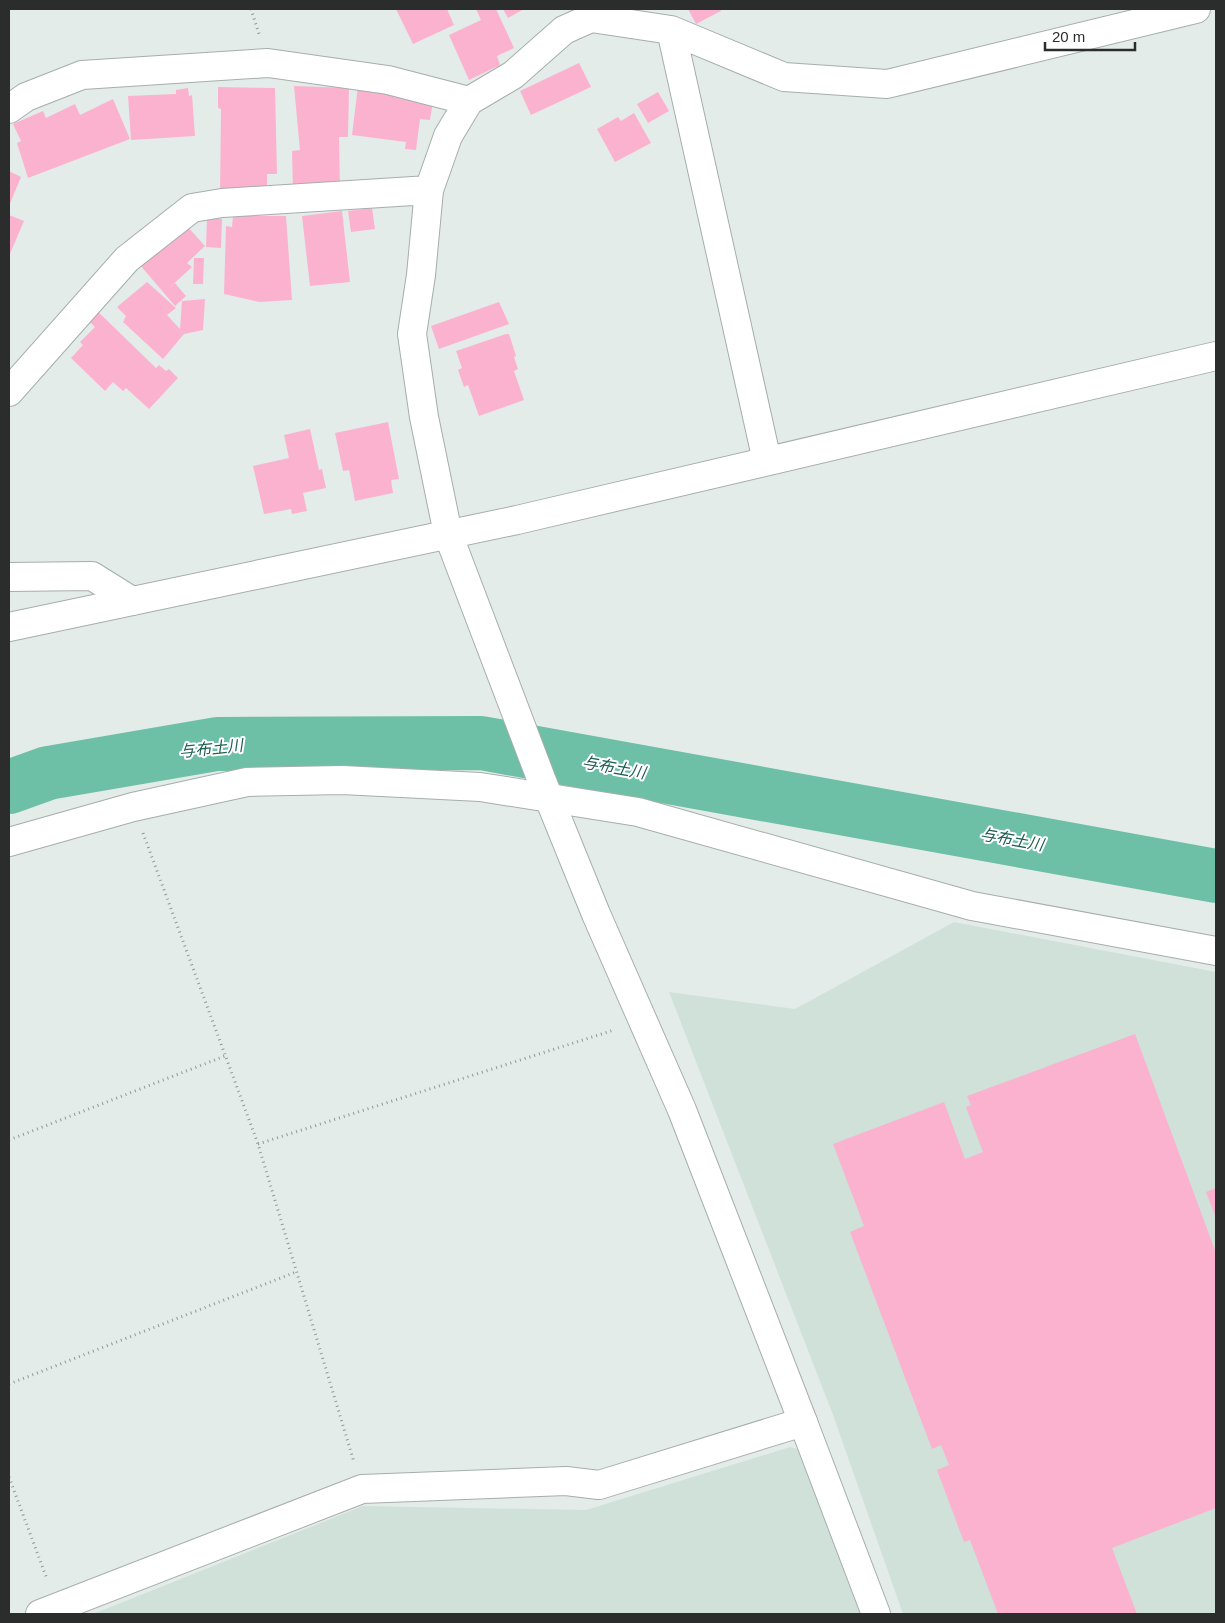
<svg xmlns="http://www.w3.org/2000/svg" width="1225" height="1623" font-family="Helvetica,'Noto Sans JP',sans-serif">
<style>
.built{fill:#d0e1da}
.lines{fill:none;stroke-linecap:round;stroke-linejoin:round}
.river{stroke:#6dc0a5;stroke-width:54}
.building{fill:#fbb2ce}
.minor-casing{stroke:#a6aeab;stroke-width:30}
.tertiary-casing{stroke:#a6aeab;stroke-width:30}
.path{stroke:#929896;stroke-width:3;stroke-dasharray:1 4;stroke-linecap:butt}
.minor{stroke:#fff;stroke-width:28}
.tertiary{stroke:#fff;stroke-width:28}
.labels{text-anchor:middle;stroke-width:4;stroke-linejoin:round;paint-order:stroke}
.water-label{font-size:16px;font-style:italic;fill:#1f604d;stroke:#fff}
</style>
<rect width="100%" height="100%" fill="#e4ece9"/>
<!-- built -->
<path class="built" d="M954 922 1216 972V1614H903L833 1415 669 992 795 1009Z
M790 1447 801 1450 863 1614H93L363 1506 586 1510Z"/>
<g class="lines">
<!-- river -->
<path class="river" d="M9 787 48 773 217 744 481 743 1216 876"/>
</g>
<!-- building -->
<path class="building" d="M396 9H447L454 25 413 44Z
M476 9H496L514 48 497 56 500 65 469 80 449 35 481 20Z
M503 9H524L508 18Z
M688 9H720L721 11 696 24Z
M579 63 591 87 531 115 520 91Z
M294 86 349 88 348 137H339L340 189 293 193 292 151 300 150Z
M358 86 433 101 430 120 420 119 416 150 405 149 406 142 352 135Z
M218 87 275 88 277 174H267V197H220L221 109 218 108Z
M188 88 189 96 192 95 195 136 131 140 128 96 176 94V90Z
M658 92 669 111 648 123 637 104Z
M113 99 130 139 28 178 17 143 21 141 13 124 43 111 46 118 75 104 80 115Z
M634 113 651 143 615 162 597 129 618 117 621 121Z
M9 171 21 177 9 206Z
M372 208 375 229 351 232 348 211Z
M342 211 350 282 310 286 302 216Z
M9 215 24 221 9 256Z
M233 216H286L292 300 259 302 224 294 226 226 232 227Z
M207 218 222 219 221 248 206 247Z
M186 225 205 246 187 263 192 267 167 290 175 283 186 296 175 306 140 265Z
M194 258H204L203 284H193Z
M147 282 176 308 167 315 180 329 182 301 205 299 203 330 184 334 163 359 123 322 126 316 117 307Z
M499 302 509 324 439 349 431 326Z
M89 303 156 368 159 365 166 371 169 369 178 378 149 409 126 388 123 391 113 382 105 391 71 358 83 345 80 342 95 327 80 313Z
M506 334H509L516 356 514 357 518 369 514 371 524 400 479 416 468 385 464 387 458 370 462 368 456 351Z
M388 422 399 479 391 480 393 493 355 501 349 470 343 471 335 433Z
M310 429 319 470 322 469 326 488 303 493 307 511 292 514 291 509 264 514 253 466 289 458 284 435Z
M1135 1034 1216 1253V1508L1112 1548 1137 1614H998L970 1540 964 1542 937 1470 949 1465 941 1445 932 1449 850 1232 864 1226 833 1144 944 1102 965 1159 983 1152 966 1107 971 1105 967 1096Z
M1216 1188V1218L1206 1192Z"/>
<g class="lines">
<!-- minor casing -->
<g class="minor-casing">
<path id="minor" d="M671 30 767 461
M9 109 26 97 82 75 268 63 388 80 469 101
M9 392 127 259 192 208 222 203 429 190
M448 534 424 417 412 334 421 275 429 190 448 136 469 101 513 75 564 30 591 18 671 30 784 77 887 84 1196 9
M9 577 92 576 132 601
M9 842 133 807 247 782 342 780 480 787 638 812 972 906 1216 951
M40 1614 362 1489 566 1481 599 1485 803 1422 876 1614"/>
</g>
<!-- tertiary casing -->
<g class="tertiary-casing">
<path id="tertiary" d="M448 534 542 781 596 914 682 1110 803 1422
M9 627 517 520 1216 356"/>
</g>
<!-- path -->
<path class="path" d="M251 9 259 34
M143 833 258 1144 354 1462
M9 1140 225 1056
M258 1144 614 1030
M9 1384 296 1272
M9 1477 47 1579"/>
<!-- minor -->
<use href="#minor" class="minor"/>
<!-- tertiary -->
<use href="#tertiary" class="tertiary"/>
</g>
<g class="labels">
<!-- water labels -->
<g class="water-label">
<text transform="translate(211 748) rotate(-6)" y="6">与布土川</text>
<text transform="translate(614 767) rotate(10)" y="6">与布土川</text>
<text transform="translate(1012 839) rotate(10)" y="6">与布土川</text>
</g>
</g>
<!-- border -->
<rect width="1225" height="1623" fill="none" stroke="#2a2d2c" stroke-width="20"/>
<!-- scale -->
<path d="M1045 42v8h90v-8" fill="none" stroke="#2a2d2c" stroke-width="2.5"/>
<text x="1052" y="42" font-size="15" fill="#2a2d2c" stroke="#ffffff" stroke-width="4" paint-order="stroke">20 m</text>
</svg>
